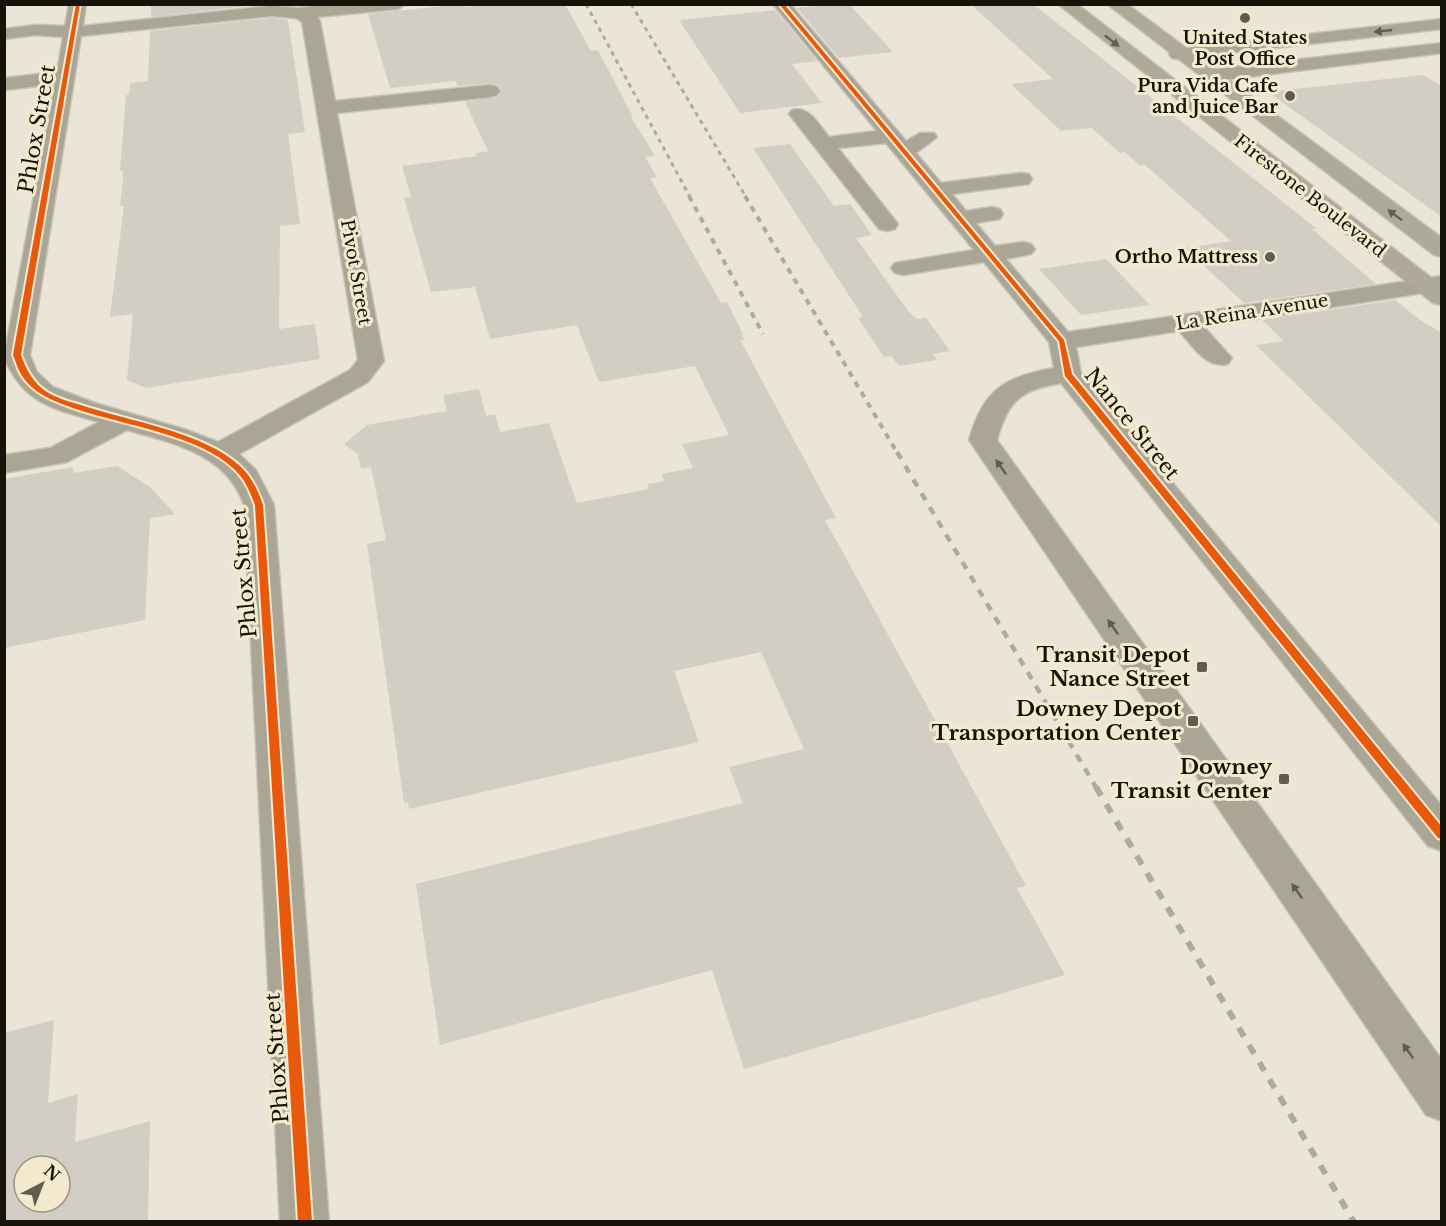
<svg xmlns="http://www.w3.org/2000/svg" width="1446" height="1226" font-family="'Libre Baskerville',serif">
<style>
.building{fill:#d2cec3;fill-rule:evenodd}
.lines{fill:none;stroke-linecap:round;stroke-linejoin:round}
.minor-casing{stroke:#c6c3b8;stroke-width:3}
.major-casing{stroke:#c6c3b8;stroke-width:3}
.minor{fill:#aba596;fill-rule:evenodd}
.major{fill:#aea999;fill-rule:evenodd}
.rail-far3{stroke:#aeaa9e;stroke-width:3;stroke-dasharray:4.5 4.5;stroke-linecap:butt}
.rail-far2{stroke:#aeaa9e;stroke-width:4;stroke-dasharray:6 6;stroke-linecap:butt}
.rail-far1{stroke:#aeaa9e;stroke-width:4.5;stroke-dasharray:8 8;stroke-linecap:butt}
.rail{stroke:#aeaa9e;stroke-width:6;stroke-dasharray:10 10;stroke-linecap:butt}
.cycleway-casing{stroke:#f2e9cf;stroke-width:4}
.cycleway{fill:#e8590c;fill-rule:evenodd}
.oneway{fill:#605c50}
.oneway2{fill:#625e52}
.poi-dot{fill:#605c52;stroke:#f2e9cf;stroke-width:2}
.labels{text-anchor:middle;stroke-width:6;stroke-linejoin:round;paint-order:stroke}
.far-poi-label{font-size:18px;font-weight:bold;fill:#16130a;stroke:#f2e9cf;text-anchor:end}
.far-street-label{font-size:18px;fill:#16130a;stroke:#f2e9cf}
.street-label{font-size:21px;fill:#16130a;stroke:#f2e9cf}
.poi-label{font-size:21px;font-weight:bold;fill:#16130a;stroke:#f2e9cf;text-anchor:end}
</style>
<rect width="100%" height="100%" fill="#eae5d7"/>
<!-- building -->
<path class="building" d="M151 4H264L151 17Z
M462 4 464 7 492 4H565L591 51 598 50 633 117H631L655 156 645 157 657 177 650 178 721 303 727 302 743 334H741L745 340H740L836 518 825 520 1026 886 1017 888 1065 975 744 1069 712 970 440 1045 416 884 743 803 729 767 804 749 761 652 674 671 699 742 409 809 408 802 404 803 367 544 386 540 371 467 361 469 358 454 344 444 367 425 447 411 443 395 479 389 486 416 495 414 500 432 549 423 577 503 649 489 647 484 665 481 661 474 693 468 682 444 729 435 695 366 599 382 577 325 490 339 475 287 431 292 404 198 411 197 402 166 477 156 476 153 488 151 465 102 498 97 502 91 499 86 491 83 458 86 455 81 390 88 368 14Z
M836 4H849L893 52 839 58 797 8Z
M970 4H1033L1317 229H1312L1376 284 1244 303 1185 248 1231 241 1145 165 1140 166 1125 152 1120 153 1092 128 1061 131 1011 84 1053 79Z
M775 10 817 61 792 64 822 103 740 113 679 20Z
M271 18 288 20 305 132 288 134 300 224 280 226 279 329 315 324 320 359 146 388 127 380 133 314 110 317 124 206H120L123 181V171H120L126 95H129L130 83 148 81 150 31Z
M1423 75 1442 86V217L1268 92Z
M790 144 834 206 850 204 872 235 856 238 909 312 916 319 926 318 950 351 933 354 937 360 899 366 891 356 884 357 858 318 863 317 753 148Z
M1106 259 1150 305 1081 315 1039 269Z
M1395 300 1420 320 1442 333V527L1256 345 1284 341 1262 320Z
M117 466 150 487 175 514 150 518 145 620 4 648V479L73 467V473Z
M54 1020 48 1103 78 1094 75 1142 150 1121 148 1221H4V1033ZM24 1166H60V1202H24Z"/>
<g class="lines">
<!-- minor casing -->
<g class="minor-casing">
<path id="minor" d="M69 4H86L83 26 271 6 299 8 336 4H406L398 9 317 17 320 21 335 101 490 85 497 87 500 91 497 95 490 97 337 113 384 361 368 382 239 454 256 470 274 505 329 1222H280L244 505C227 454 173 443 127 430L67 462 4 473V455L50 448 99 422C54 409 23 404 4 357L55 84 4 90V78L57 72 63 37 36 35 4 39V29L36 25 65 26ZM271 16 296 18 302 22 358 360 350 370 218 442 187 430 95 403 53 387 37 372 30 355 81 36Z
M773 4H790L906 141 920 133H934L937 137 916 153 941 183 1021 173 1029 174 1032 179 1029 184 952 194 966 211 992 207 1000 209 1003 214 1000 219 976 223 995 246 1023 242 1031 244 1035 249 1031 254 1006 259 1068 332 1442 276V290L1204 327 1232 358 1228 364C1206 369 1193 346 1179 331L1076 347 1081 373 1442 806V851L1428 846 1061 383C1021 390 1008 400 997 440L1442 1060V1121L1426 1115 969 440C983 390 1004 377 1054 368L1049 342 984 262 903 275 895 273 891 268 895 263 974 250 886 143 838 148 898 224 895 229 887 231 879 229 789 114 792 110C809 105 819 125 829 137L877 131Z
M1442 19V29L1178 59 1172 58 1169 54 1172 50 1178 49Z
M1442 43V53L1208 82 1201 80 1199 76 1201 72 1208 70Z"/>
</g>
<!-- major casing -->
<g class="major-casing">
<path id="major" d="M1058 4H1077L1442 286V305L1433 303Z
M1107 4H1127L1442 238V257L1434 255Z"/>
</g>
<!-- minor -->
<use href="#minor" class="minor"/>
<!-- major -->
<use href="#major" class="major"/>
<!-- rail-far3 -->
<path class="rail-far3" d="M586 4 690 197
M631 4 746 197"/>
<!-- rail-far2 -->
<path class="rail-far2" d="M689 196 763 334
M745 196 898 454"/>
<!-- rail-far1 -->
<path class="rail-far1" d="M897 452 1097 789"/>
<!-- rail -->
<path class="rail" d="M1096 787 1354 1222"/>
<!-- cycleway casing -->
<g class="cycleway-casing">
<path id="cycleway" d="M76 4H80L21 355C26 369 33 383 47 392 57 398 70 402 81 405 128 421 204 432 240 466 251 476 258 490 263 505L312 1222H298L255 505C250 492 245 479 234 469 199 435 123 425 76 409 56 402 35 395 22 376 18 370 16 362 13 355Z
M779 4H784L1064 340 1072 374 1442 827V839L1438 838 1065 376 1059 341Z"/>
</g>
<!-- cycleway -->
<use href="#cycleway" class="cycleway"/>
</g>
<!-- one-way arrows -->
<defs><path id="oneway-solid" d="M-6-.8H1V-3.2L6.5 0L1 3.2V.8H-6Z" transform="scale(1.5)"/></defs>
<g class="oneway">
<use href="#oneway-solid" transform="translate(1383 31) rotate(174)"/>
<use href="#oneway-solid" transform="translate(1001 467) rotate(-125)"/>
<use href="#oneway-solid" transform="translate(1113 627) rotate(-125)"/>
<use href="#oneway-solid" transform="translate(1297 891) rotate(-125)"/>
<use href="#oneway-solid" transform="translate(1408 1051) rotate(-125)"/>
</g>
<g class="oneway2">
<use href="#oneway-solid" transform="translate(1112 41) rotate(38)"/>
<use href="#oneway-solid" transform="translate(1395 215) rotate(-143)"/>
</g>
<!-- markers -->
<g class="poi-dot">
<circle cx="1245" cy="18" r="6"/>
<circle cx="1290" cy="96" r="6"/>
<circle cx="1270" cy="257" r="6"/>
<rect x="1196" y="661" width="12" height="12" rx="3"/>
<rect x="1187" y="715" width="12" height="12" rx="3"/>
<rect x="1278" y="773" width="12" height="12" rx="3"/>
</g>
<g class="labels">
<!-- far-poi labels -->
<g class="far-poi-label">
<text x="1245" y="44" text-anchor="middle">United States<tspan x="1245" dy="21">Post Office</tspan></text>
<text x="1278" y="92">Pura Vida Cafe<tspan x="1278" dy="21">and Juice Bar</tspan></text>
<text x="1258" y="263">Ortho Mattress</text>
</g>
<!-- far-street labels -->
<g class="far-street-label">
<text transform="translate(1310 196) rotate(38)" y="6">Firestone Boulevard</text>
<text transform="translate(356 272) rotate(80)" y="6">Pivot Street</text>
<text transform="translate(1252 312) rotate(-9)" y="6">La Reina Avenue</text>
</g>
<!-- street labels -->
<g class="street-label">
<text transform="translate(37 129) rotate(-80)" y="7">Phlox Street</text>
<text transform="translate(1132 424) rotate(51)" y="7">Nance Street</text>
<text transform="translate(244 573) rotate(-95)" y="7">Phlox Street</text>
<text transform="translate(277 1058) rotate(-94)" y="7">Phlox Street</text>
</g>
<!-- poi labels -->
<g class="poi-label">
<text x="1190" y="662">Transit Depot<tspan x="1190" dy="24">Nance Street</tspan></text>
<text x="1181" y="716">Downey Depot<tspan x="1181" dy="24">Transportation Center</tspan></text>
<text x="1272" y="774">Downey<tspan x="1272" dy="24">Transit Center</tspan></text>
</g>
</g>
<!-- border -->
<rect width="1446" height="1226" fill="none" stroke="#16130a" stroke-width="12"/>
<!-- north arrow -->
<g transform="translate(42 1184) rotate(42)"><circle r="28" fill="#f2e9cf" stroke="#9a9380" stroke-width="1.5"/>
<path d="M0-4.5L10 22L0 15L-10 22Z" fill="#605c52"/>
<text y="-9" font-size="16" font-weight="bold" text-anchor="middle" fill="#16130a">N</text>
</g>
</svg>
